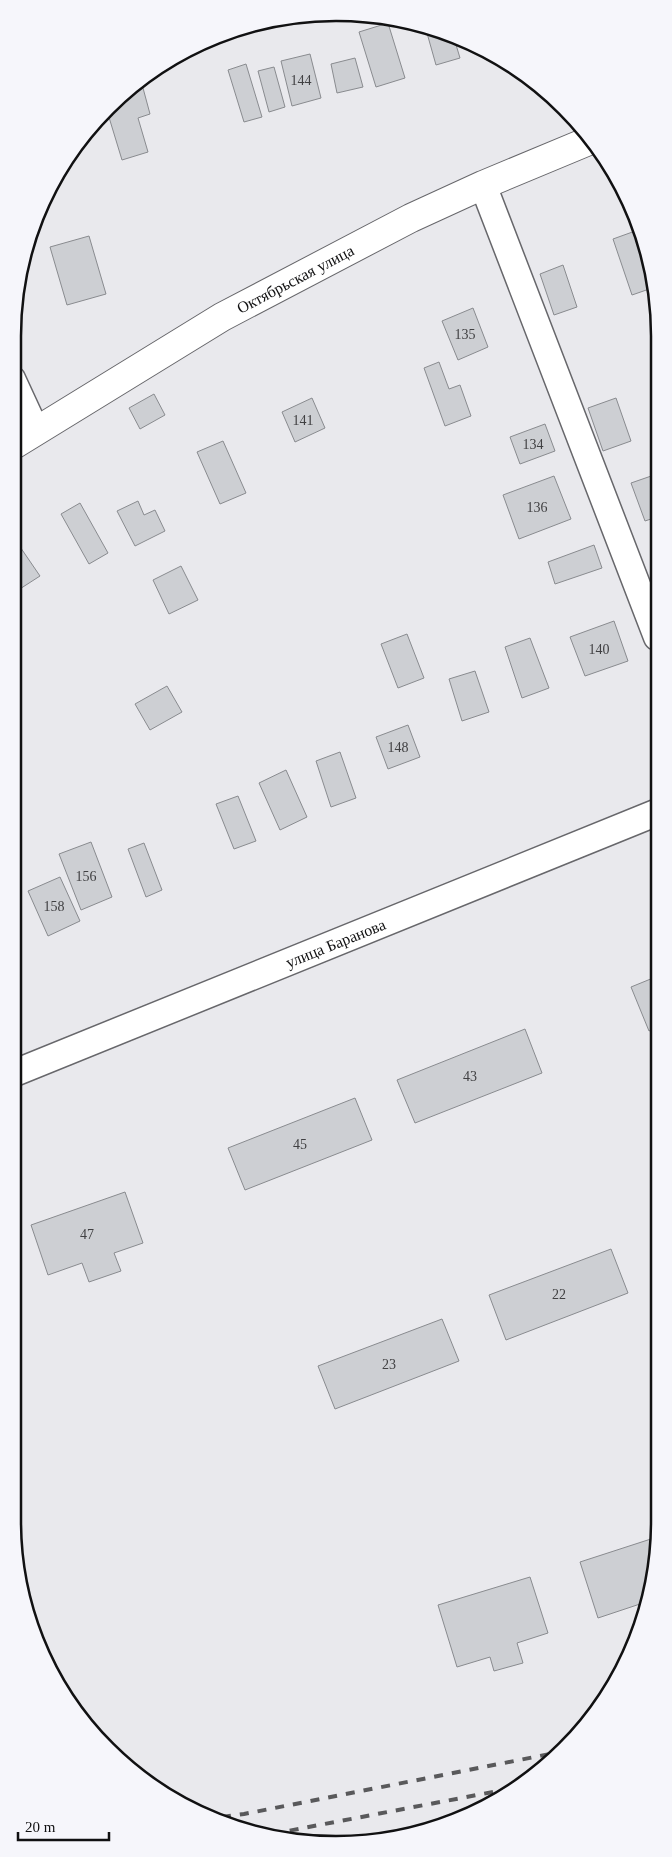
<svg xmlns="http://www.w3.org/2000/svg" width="672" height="1857" font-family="Georgia,serif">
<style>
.building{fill:#cdcfd3;stroke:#898b8f}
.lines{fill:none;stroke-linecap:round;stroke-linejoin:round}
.minor-casing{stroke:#67676b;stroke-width:29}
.tertiary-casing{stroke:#67676b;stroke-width:30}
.minor{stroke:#fff;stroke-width:26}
.tertiary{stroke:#fff;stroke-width:28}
.rail{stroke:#59595b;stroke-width:4;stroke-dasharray:9 9;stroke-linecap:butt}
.labels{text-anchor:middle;stroke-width:5;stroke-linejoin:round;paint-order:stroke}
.number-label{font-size:14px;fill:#404042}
.street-label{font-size:16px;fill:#111112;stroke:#f6f6fb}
.rim{fill:none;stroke:#111112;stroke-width:2.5}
</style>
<rect width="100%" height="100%" fill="#e9e9ed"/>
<!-- building -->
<path class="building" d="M388 23 405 78 376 87 359 32Z
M425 26 454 38 460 58 436 65Z
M310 54 321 98 292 106 281 61Z
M355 58 363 87 337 93 331 64Z
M246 64 262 117 244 122 228 70Z
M274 67 285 107 269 112 258 71Z
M143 88 150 114 138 118 148 152 122 160 108 114 134 91Z
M638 230 655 287 632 295 613 239Z
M89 236 106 294 67 305 50 247Z
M563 265 577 307 554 315 540 274Z
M473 308 488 347 458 360 442 321Z
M439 362 449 389 460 385 471 416 445 426 424 368Z
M154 394 165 415 140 429 129 408Z
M312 398 325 428 295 442 282 412Z
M616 398 631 441 603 451 588 408Z
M545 424 555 451 520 464 510 437Z
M223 441 246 493 220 504 197 452Z
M657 474V517L645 521 631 483Z
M554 476 571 519 519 539 503 495Z
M138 501 144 515 155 510 165 531 135 546 117 511Z
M80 503 108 553 89 564 61 514Z
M14 538 40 576 12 594V539Z
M594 545 602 568 555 584 548 562Z
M181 566 198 600 169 614 153 580Z
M614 621 628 661 585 676 570 637Z
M407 634 424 678 398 688 381 644Z
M530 638 549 688 522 698 505 647Z
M475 671 489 712 462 721 449 679Z
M167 686 182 712 150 730 135 704Z
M408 725 420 757 388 769 376 737Z
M340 752 356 798 331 807 316 761Z
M286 770 307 817 280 830 259 783Z
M238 796 256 841 234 849 216 804Z
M91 842 112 897 81 910 59 854Z
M144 843 162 890 146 897 128 849Z
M60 877 80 921 48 936 28 891Z
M12 929 20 950 12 953Z
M658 976V1027L649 1031 631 987Z
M525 1029 542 1073 415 1123 397 1080Z
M355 1098 372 1140 245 1190 228 1148Z
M125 1192 143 1243 114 1253 121 1271 89 1282 82 1263 48 1275 31 1225Z
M611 1249 628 1293 506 1340 489 1295Z
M442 1319 459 1361 335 1409 318 1366Z
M657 1537 649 1601 598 1618 580 1562Z
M530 1577 548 1633 517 1643 523 1663 494 1671 490 1657 457 1667 438 1605Z"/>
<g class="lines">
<!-- minor casing -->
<g class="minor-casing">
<g id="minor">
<path d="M483 185 657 637"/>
<path d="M12 379 36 431"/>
<path id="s1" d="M12 1074 658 812"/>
</g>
</g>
<!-- tertiary casing -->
<g class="tertiary-casing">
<g id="tertiary">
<path id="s2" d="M12 446 222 317 411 218 483 185 591 140"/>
</g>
</g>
<!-- minor -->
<use href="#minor" class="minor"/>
<!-- tertiary -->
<use href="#tertiary" class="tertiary"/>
<!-- rail -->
<path class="rail" d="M222 1817 244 1814 555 1753
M272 1834 519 1787"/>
</g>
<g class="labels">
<!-- number labels -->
<g class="number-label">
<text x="301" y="85">144</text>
<text x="465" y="339">135</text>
<text x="303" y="425">141</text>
<text x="533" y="449">134</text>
<text x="537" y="512">136</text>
<text x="599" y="654">140</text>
<text x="398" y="752">148</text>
<text x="86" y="881">156</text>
<text x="54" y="911">158</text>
<text x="470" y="1081">43</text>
<text x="300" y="1149">45</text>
<text x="87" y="1239">47</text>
<text x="559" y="1299">22</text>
<text x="389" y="1369">23</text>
</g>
<!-- street labels -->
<g class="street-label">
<text dy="6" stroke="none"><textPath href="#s2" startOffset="329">Октябрьская улица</textPath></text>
<text dy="6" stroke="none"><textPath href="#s1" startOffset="349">улица Баранова</textPath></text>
</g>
</g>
<!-- crop -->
<path d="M0 0H672V1857H0ZM336 21H336A315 315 0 0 1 651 336V1521A315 315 0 0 1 336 1836H336A315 315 0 0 1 21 1521V336A315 315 0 0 1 336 21Z" fill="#f6f6fb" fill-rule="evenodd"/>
<path class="rim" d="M336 21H336A315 315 0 0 1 651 336V1521A315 315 0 0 1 336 1836H336A315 315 0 0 1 21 1521V336A315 315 0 0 1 336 21Z"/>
<!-- scale -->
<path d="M18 1832v8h91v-8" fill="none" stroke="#111112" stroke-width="2.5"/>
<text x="25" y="1832" font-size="15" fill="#111112" stroke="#f6f6fb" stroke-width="4" paint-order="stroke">20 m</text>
</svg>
